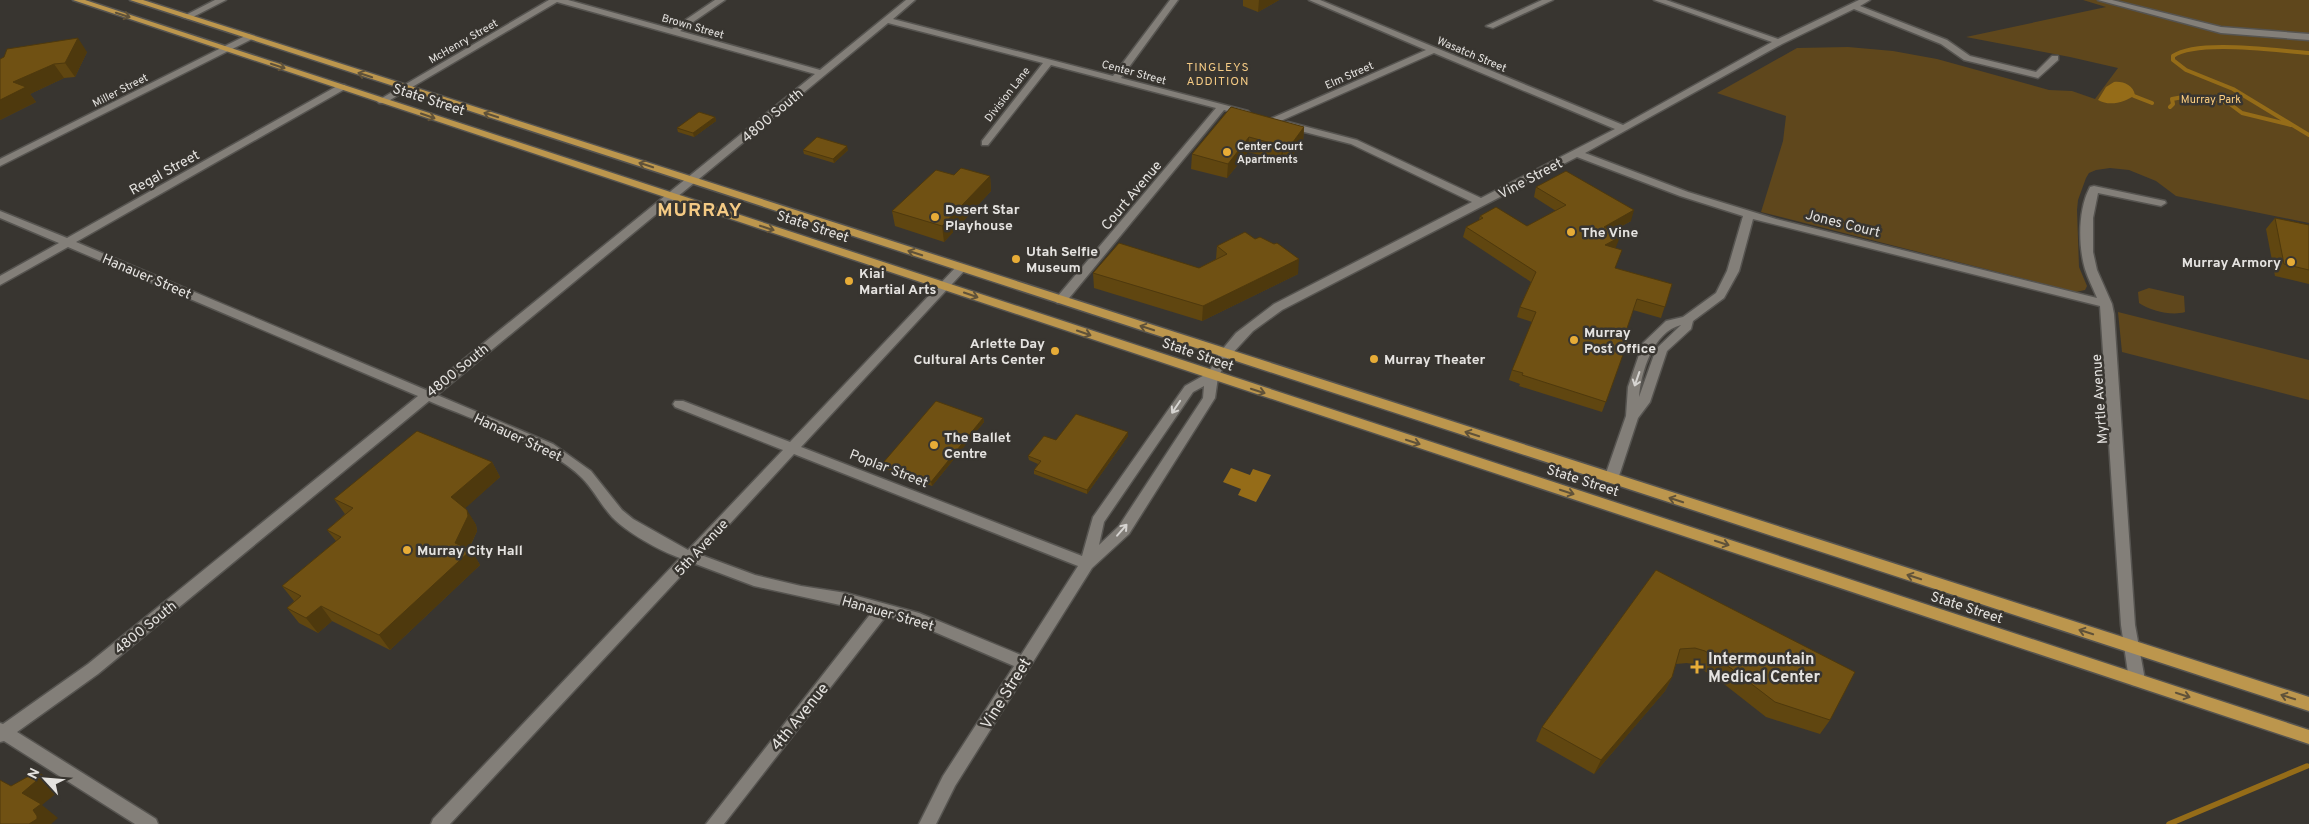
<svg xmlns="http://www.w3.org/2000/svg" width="2309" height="824" font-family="Overpass,sans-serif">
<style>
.green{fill:#5f471c}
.water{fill:#956c18}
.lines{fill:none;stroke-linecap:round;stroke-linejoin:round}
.stream-far1{stroke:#956c18;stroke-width:4}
.stream{stroke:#956c18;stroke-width:5.5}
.minor-casing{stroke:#565450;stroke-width:3}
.major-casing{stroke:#565450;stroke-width:3}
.minor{fill:#837f79;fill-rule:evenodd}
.major{fill:#bc964d;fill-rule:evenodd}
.wall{fill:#604610}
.shaded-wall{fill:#4e390d}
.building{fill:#705113;stroke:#4e390d}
.oneway{stroke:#605239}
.oneway2{stroke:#d6d4d1}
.poi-dot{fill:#e7ac37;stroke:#383530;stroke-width:2}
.labels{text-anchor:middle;stroke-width:5;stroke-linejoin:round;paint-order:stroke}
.far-street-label{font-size:11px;fill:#e5e3e0;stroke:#383530}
.far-park-label{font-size:11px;fill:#fecf81;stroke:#383530}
.far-poi-label{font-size:11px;font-weight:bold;fill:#e5e3e0;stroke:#383530;text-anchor:start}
.far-neighbourhood-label{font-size:12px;letter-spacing:1px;fill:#f4ca84;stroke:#383530}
.street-label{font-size:14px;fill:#e5e3e0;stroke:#383530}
.poi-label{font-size:14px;font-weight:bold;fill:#e5e3e0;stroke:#383530;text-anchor:start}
.near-poi-label{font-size:16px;font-weight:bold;fill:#e5e3e0;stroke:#383530;text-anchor:start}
.near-street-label{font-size:16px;fill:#e5e3e0;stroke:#383530}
.district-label{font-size:19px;font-weight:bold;letter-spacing:1px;fill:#f4ca84;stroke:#383530}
</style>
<rect width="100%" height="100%" fill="#383530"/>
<!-- green -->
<path class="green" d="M2083 0H2309V223L2176 196 2156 181 2129 170 2110 168 2096 170 2089 173 2086 178 2078 200 2077 210 2079 267 2087 286 2085 290 2076 292 1761 212 1783 141 1786 116 1717 93 1797 48 1848 47 1893 51 1937 59 2049 90 2072 91 2095 99 2118 68 2070 57 1966 37 2106 7Z
M2149 288 2184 296 2185 312C2172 316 2151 311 2139 303L2138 292Z
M2118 312 2309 360V400L2122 352Z"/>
<!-- water -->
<path class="water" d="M2114 82C2123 81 2133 85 2135 95 2125 102 2110 107 2098 100L2106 87Z
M1231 468 1250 475 1253 469 1271 475 1256 502 1238 495 1241 489 1223 482Z"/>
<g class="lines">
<!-- stream-far1 -->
<path class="stream-far1" d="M2309 53C2277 51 2198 39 2173 56V60L2186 70 2233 89 2309 135
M2134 96 2152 103
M2170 107 2173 104 2172 99 2183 97 2207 102 2217 100 2230 104 2242 113 2291 125"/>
<!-- stream -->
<path class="stream" d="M2169 824 2307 766"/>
<!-- minor casing -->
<g class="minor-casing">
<path id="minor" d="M215 0H226L189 19 182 17Z
M549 0H568L672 29 715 0H725L680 31 820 70 906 0H915L893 19 1113 76 1170 0H1178L1121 78 1248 111 1250 113 1245 116 1224 110 1065 303H1057L1055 300 1057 297 1216 108 1051 65 988 145H982V141L1043 63 888 23 437 395 553 444 591 471 622 510 633 519 688 550 783 450 675 407 673 404 675 401H683L790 442 957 266 961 265 967 268 965 270 801 447 1082 556 1093 517 1185 386 1208 373 1221 351 1236 333 1274 304 1472 202 1351 144 1285 127V123L1288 122 1357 140 1481 198 1615 129 1434 53 1276 123H1270V119L1426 50 1309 0H1320L1623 125 1772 42 1654 0H1666L1778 39 1859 0H1870L1860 6 1947 40 1970 56 2036 72 2052 56H2058V60L2038 78 1964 60 1941 44 1854 9 1782 44 1585 153 1688 192 1776 219 2097 298C2093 288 2088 279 2085 269 2078 245 2078 209 2090 187L2094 186 2165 201 2166 203 2161 206 2098 193 2093 218V252L2097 270 2112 304 2114 314 2135 625 2145 680 2142 685 2137 686 2132 685 2129 680 2121 625 2100 306 1753 219 1739 271 1724 298 1693 321 1691 329 1667 351 1650 402 1638 418 1618 479 1616 482H1606L1604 479 1626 416 1628 387 1643 343 1666 321 1683 317 1716 293 1727 271 1743 216 1680 196 1577 157 1282 310 1253 331 1229 357 1218 377 1215 398 1129 534 1092 568 955 786 936 824H919L943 776 1014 666 916 624 886 616 724 824H706L872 612 754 586 693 563 450 824H431L433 819 680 558C660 551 626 532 612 517 601 505 593 489 582 478 548 444 473 420 429 401L98 674 17 732 156 819 158 824H135L4 741 0 742V723L3 724 88 664 418 396 68 247 0 285V276L59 243 0 218V211L67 238 339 85H345V89L76 242 426 390 815 74 557 2 385 103H379L377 101ZM1681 325 1656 349 1639 397C1641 372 1653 332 1681 325ZM1204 386 1203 398 1119 526 1099 545 1104 522 1193 392ZM794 454 1078 566 1021 655 919 613 846 593 801 586 755 575 701 555Z
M1542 0H1553L1493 28 1486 26Z
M2098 0H2112L2221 27 2309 34V40L2221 33Z
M249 34 253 37 252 39 0 166V159Z"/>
</g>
<!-- major casing -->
<g class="major-casing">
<path id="major" d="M73 0H85L2309 730V744Z
M130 0H143L2309 697V711Z"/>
</g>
<!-- minor -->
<use href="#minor" class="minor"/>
<!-- major -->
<use href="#major" class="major"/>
</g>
<!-- wall -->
<path class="wall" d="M1243 0H1279L1258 12 1243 6Z
M87 52 75 77 64 78 30 94 36 102 0 120V59Z
M1231 107 1304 127 1303 141 1289 160 1282 159 1281 161 1248 152 1227 178 1191 169 1192 154Z
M715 117 716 121 694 137 678 132 677 128Z
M803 150H848L834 163 804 154Z
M954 175 990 176 991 191 944 242 895 226 892 211Z
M1536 187 1631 221 1611 232 1616 247 1615 248V268L1672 284 1661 318 1633 310 1624 337 1629 338 1602 412 1519 386 1520 384 1509 380 1512 370 1532 322 1517 317 1520 307 1531 282 1463 237 1466 227 1479 220 1480 216 1527 226 1556 211 1534 197Z
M2275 218 2309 225V284L2275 276 2266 229Z
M1217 246 1298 274 1202 321 1094 288 1093 273 1199 268 1216 259Z
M983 418 984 422 932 486 883 468 882 464Z
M1128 432V436L1087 494 1034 474V470L1038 464 1029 460 1028 456 1056 440Z
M492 462 500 477 465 508 476 525 477 531 469 549 471 550 480 565 390 650 332 621 318 633 299 623 287 608 294 601 282 586 336 541 327 530 345 514 334 499Z
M1656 570 1830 720 1820 734 1766 717 1724 684 1697 666 1687 663 1676 664 1672 677 1665 691 1594 774 1536 741 1542 727Z"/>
<!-- shaded-wall -->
<path class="shaded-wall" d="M1259 0H1279L1258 12Z
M78 38 87 52 75 77 65 63Z
M54 64 64 78 30 94 36 102 0 120V100L13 82Z
M715 117 716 121 694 137 693 133Z
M1304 127 1303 141 1289 160 1290 146Z
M1249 137 1248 152 1227 178 1228 164Z
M1284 144 1282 159 1281 161 1282 146Z
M847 146 848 150 834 163 833 159Z
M990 176 991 191 944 242 942 226Z
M1634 210 1631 221 1601 237 1604 227Z
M1620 237 1616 247 1602 256 1605 245Z
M1299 259 1298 274 1202 321 1203 306Z
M983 418 984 422 932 486 931 482Z
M1128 432V436L1087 494V490Z
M492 462 500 477 460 513 451 497Z
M467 510 476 525 477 531 466 554 471 550 480 565 390 650 379 635 455 543Z
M321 606 332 621 318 633 306 618Z
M1672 677 1665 691 1594 774 1601 760Z
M38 771 55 785 59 791 42 805 58 818 51 824H29L22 793Z"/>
<!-- building -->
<path class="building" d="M78 38 65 63 54 64 13 82 26 87 0 100V59L4 57 7 49Z
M1231 107 1304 127 1290 146 1284 144 1282 146 1249 137 1228 164 1192 154Z
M699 112 715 117 693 133 677 128Z
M817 137 847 146 833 159 803 150Z
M961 168 990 176 942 226 892 211 936 170 954 175Z
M1566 171 1634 210 1604 227 1620 237 1605 245 1622 250 1615 268 1672 284 1665 307 1637 299 1624 337 1629 338 1606 402 1522 375 1523 373 1512 370 1536 312 1520 307 1536 272 1466 227 1483 218 1480 216 1496 207 1527 226 1566 205 1536 187Z
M2275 218 2309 225V270L2284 264Z
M1245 232 1255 239 1260 237 1274 244 1277 243 1299 259 1203 306 1093 273 1119 243 1199 268 1227 254 1217 246Z
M936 401 983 418 931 482 882 464Z
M1076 414 1128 432 1087 490 1034 470 1041 461 1028 456 1044 436 1056 440Z
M417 431 492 462 451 497 467 510 468 516 455 543 471 550 379 635 321 606 306 618 287 608 301 596 282 586 341 537 327 530 353 508 334 499Z
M1656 570 1855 672 1830 720 1775 702 1732 669 1705 651 1695 648 1680 649 1672 677 1601 760 1542 727Z
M38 771 42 776 22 793 41 804 33 810 37 816V819L29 824H0V780L11 786Z"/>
<!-- one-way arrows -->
<defs><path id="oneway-shaft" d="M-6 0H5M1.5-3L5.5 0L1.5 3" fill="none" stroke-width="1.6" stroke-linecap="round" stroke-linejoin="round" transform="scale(1.25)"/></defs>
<g class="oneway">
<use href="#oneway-shaft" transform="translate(123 15) rotate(18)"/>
<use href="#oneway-shaft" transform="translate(278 66) rotate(18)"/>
<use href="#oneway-shaft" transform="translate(365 75) rotate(-162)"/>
<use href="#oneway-shaft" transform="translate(491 115) rotate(-162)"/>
<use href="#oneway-shaft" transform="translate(428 116) rotate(19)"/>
<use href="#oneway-shaft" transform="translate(646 165) rotate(-162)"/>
<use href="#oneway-shaft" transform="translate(767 228) rotate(18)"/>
<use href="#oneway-shaft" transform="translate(915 253) rotate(-162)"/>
<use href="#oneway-shaft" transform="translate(971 295) rotate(19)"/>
<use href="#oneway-shaft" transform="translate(1147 328) rotate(-162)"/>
<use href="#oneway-shaft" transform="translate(1084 333) rotate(19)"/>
<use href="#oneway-shaft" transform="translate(1258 391) rotate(18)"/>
<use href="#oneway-shaft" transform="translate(1472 434) rotate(-162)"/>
<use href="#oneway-shaft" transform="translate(1413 442) rotate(18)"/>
<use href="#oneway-shaft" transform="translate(1567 492) rotate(18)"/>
<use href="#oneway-shaft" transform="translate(1676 500) rotate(-162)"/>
<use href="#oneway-shaft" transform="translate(1722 543) rotate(18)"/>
<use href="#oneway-shaft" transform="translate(1914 577) rotate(-162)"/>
<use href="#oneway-shaft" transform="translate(2086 632) rotate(-162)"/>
<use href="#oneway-shaft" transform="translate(2183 695) rotate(18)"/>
<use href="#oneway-shaft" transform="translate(2288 697) rotate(-162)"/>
</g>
<g class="oneway2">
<use href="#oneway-shaft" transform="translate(1637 379) rotate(109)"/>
<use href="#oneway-shaft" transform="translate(1176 407) rotate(124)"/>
<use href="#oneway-shaft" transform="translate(1122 530) rotate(-49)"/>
</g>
<!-- markers -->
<g class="poi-dot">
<circle cx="1227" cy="152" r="5"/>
<circle cx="935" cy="217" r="5"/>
<circle cx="1571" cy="232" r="5"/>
<circle cx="1016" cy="259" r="5"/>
<circle cx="2291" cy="262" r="5"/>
<circle cx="849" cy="281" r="5"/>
<circle cx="1574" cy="340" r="5"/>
<circle cx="1055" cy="351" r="5"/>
<circle cx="1374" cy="359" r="5"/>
<circle cx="934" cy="445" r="5"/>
<circle cx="407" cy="550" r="5"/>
<path d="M1694.5 659.5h5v5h5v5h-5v5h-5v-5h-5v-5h5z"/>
</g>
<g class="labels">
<!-- far-street labels -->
<g class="far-street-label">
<text transform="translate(693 26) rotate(16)" y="4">Brown Street</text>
<text transform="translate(463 41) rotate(-30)" y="4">McHenry Street</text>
<text transform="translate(1472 54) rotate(23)" y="4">Wasatch Street</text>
<text transform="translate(1134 72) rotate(15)" y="4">Center Street</text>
<text transform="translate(1349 75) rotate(-24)" y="4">Elm Street</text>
<text transform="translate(120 90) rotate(-27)" y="4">Miller Street</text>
<text transform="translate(1007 94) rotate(-52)" y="4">Division Lane</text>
</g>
<!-- far-park labels -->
<g class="far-park-label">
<text x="2211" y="103">Murray Park</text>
</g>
<!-- far-poi labels -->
<g class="far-poi-label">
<text x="1237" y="150">Center Court<tspan x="1237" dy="13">Apartments</tspan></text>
</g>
<!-- far-neighbourhood labels -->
<g class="far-neighbourhood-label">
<text x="1218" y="71">TINGLEYS<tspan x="1218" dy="14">ADDITION</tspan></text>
</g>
<!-- street labels -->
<g class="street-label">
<text transform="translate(429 99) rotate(18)" y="5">State Street</text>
<text transform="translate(772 115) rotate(-40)" y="5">4800 South</text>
<text transform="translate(164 172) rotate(-29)" y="5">Regal Street</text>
<text transform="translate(1530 178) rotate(-28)" y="5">Vine Street</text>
<text transform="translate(1131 195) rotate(-50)" y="5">Court Avenue</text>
<text transform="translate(1843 223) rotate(14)" y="5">Jones Court</text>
<text transform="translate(813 226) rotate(18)" y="5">State Street</text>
<text transform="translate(147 276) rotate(23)" y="5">Hanauer Street</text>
<text transform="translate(1198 354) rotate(19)" y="5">State Street</text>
<text transform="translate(457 370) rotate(-39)" y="5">4800 South</text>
<text transform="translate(2099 399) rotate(-94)" y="5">Myrtle Avenue</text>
<text transform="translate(518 437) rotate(25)" y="5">Hanauer Street</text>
<text transform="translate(889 468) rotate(21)" y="5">Poplar Street</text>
<text transform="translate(1583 480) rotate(18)" y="5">State Street</text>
<text transform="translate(701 547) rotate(-47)" y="5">5th Avenue</text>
<text transform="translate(1967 607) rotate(18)" y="5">State Street</text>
<text transform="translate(888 613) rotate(16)" y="5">Hanauer Street</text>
<text transform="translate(145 627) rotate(-39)" y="5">4800 South</text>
</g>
<!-- poi labels -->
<g class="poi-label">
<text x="945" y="214">Desert Star<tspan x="945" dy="16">Playhouse</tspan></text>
<text x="1581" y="237">The Vine</text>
<text x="1026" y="256">Utah Selfie<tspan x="1026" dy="16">Museum</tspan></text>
<text x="2281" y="267" text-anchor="end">Murray Armory</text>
<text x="859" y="278">Kiai<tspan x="859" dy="16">Martial Arts</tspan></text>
<text x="1584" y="337">Murray<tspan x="1584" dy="16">Post Office</tspan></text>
<text x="1045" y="348" text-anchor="end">Arlette Day<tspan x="1045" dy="16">Cultural Arts Center</tspan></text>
<text x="1384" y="364">Murray Theater</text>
<text x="944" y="442">The Ballet<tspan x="944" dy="16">Centre</tspan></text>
<text x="417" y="555">Murray City Hall</text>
</g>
<!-- near-poi labels -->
<g class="near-poi-label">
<text x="1708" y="664">Intermountain<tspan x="1708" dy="18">Medical Center</tspan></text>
</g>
<!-- near-street labels -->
<g class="near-street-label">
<text transform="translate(1005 693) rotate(-58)" y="6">Vine Street</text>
<text transform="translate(799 716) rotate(-51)" y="6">4th Avenue</text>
</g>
<!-- district labels -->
<g class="district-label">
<text x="700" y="216">MURRAY</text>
</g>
</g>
<!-- north arrow -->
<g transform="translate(45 779) rotate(296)" stroke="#383530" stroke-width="4" paint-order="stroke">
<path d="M0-4L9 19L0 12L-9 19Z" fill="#e5e3e0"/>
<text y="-8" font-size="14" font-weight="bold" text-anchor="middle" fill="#e5e3e0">N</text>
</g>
</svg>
